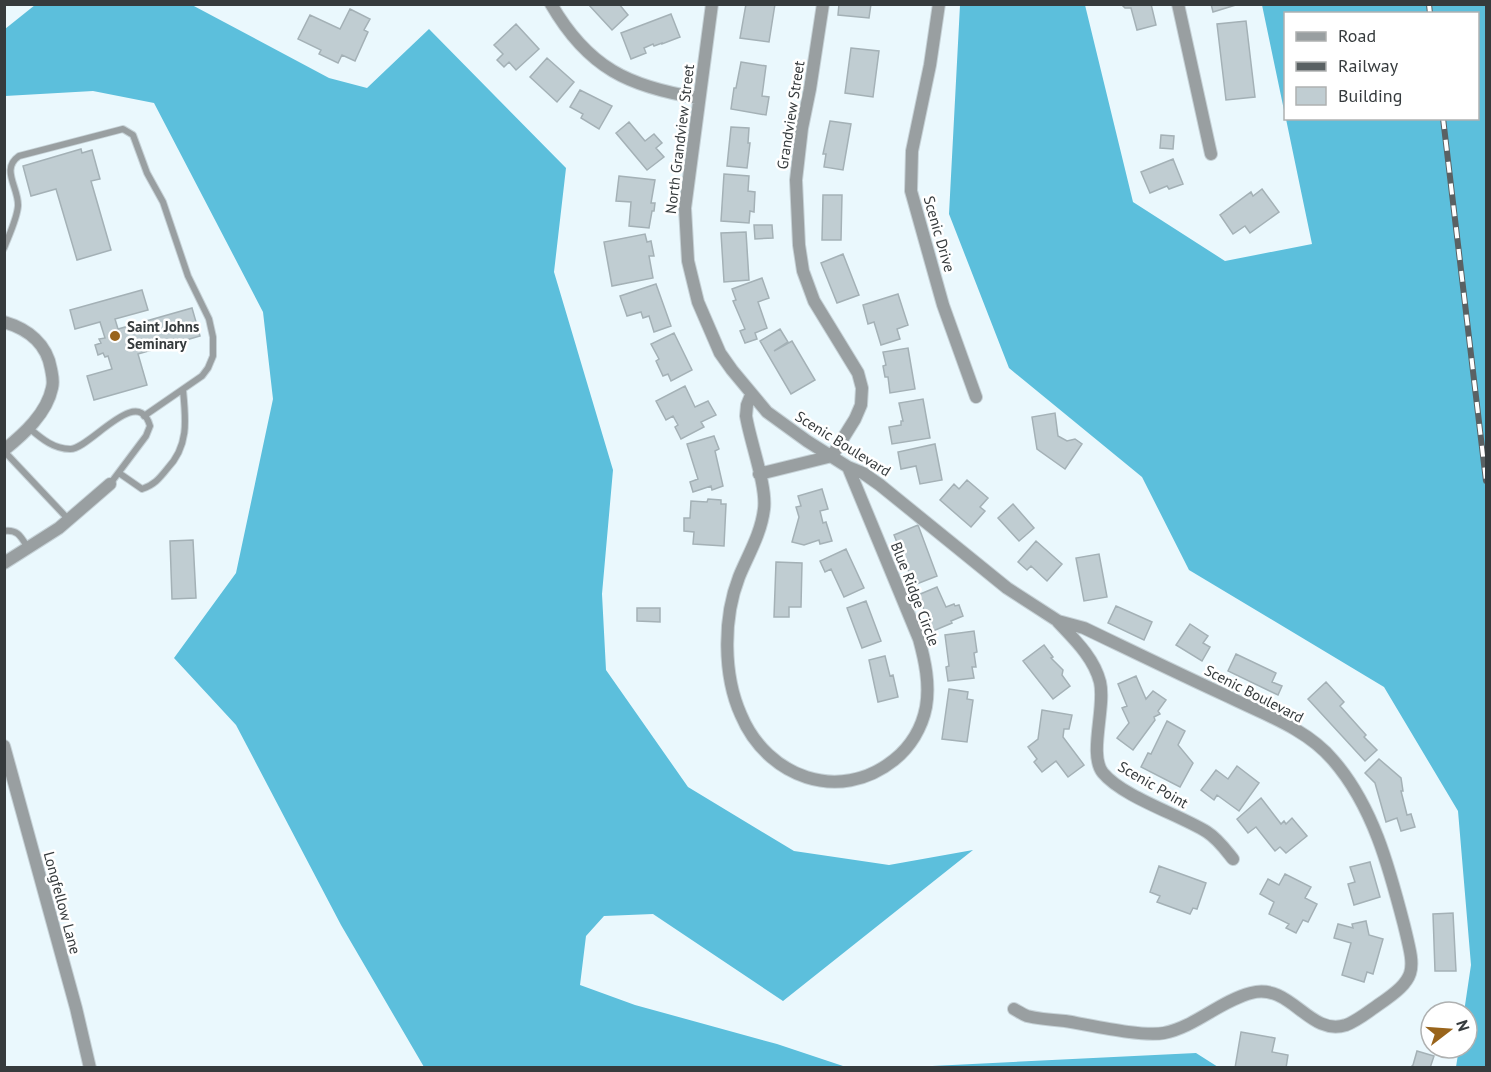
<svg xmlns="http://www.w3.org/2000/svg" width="1491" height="1072" font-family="'PT Sans',sans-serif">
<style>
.forest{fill:#5cbfdc}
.building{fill:#c0cdd2;stroke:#a4b1b6;stroke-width:1.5}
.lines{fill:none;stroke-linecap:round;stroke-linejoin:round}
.service-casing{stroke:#c6d2d7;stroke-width:8}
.minor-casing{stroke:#c6d2d7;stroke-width:14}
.service{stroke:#999fa1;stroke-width:6}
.minor{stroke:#999fa1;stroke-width:12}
.rail-casing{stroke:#5a6163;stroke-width:6}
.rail{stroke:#fff;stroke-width:4;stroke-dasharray:11;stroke-linecap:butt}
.poi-dot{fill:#99641b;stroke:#fff;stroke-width:2}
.labels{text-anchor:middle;stroke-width:5;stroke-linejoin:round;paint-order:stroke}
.street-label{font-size:15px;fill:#363b3d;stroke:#fff}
.poi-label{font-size:15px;font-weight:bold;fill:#363b3d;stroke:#fff;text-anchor:start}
</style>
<rect width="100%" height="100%" fill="#eaf8fd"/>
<!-- forest -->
<path class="forest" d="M35 5H192L329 78 367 88 429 29 566 168 554 272 613 470 602 594 606 670 688 787 794 851 889 865 973 850 783 1001 653 914 604 916 586 936 580 985 635 1005 777 1044 846 1067H424L341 925 236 725 174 658 236 573 273 399 263 312 154 103 93 91 5 96V29Z
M960 5H1085L1133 202 1225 261 1312 244 1286 119 1478 118V14H1286L1285 115 1262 5H1486V1067H1456L1459 1048H1467V1012H1464L1471 965 1458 811 1384 687 1189 570 1142 477 1009 368 949 214Z
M1196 1053 1218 1067H912Z"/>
<!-- building -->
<path class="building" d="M588 4H619L628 15 612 30Z
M746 4H775L769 42 740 38Z
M839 4H871L869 18 838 15Z
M1121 4H1151L1156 25 1137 30 1131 8H1125Z
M1211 4H1239L1213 12Z
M350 9 370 19 364 30 368 32 355 61 342 55 338 63 319 54 321 50 298 39 310 15 340 29Z
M671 14 680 37 662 44V43L654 46 653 44 644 48 646 53 631 59 621 33Z
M1246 21 1255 97 1226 100 1217 24Z
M516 24 539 49 516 70 509 62 504 67 497 60 503 54 494 45Z
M851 48 879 51 873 97 845 93Z
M547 58 574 82 557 102 530 77Z
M741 62 766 66 762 96 769 97 766 115 731 109 734 88H736Z
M580 90 612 106 599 129 581 118 583 114 570 107Z
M830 121 851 124 843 170 824 167 826 154H823Z
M629 122 645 141 654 134 662 143 656 148 664 157 647 170 616 133Z
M731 127 749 128 748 143H750L747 168 727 166Z
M1161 135 1174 136 1173 149 1160 148Z
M81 149 82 153 92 150 100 179 91 181 111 250 77 260 56 189 31 196 23 166Z
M1173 159 1183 184 1169 189 1167 186 1150 193 1141 172Z
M724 174 749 176 748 191 755 192 754 212 750 211 749 223 721 221Z
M619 176 655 180 651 203H655L654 211H652L649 228 629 226 631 202 616 201Z
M1262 189 1279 212 1250 233 1245 226 1233 234 1220 215 1251 192 1253 196Z
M823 195H842L841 240H822Z
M754 225H772L773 238 755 239Z
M746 232 749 280 724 282 721 233Z
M645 234 647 242 651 241 654 256H649L653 278 612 286 604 242Z
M843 254 859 295 837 303 821 263Z
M762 278 769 298 758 302 767 328 755 333 757 339 745 343 740 331 745 329 733 301 736 300 732 289Z
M656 284 671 326 654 332 649 316 643 318 641 312 627 316 620 296Z
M142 290 148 310 115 319 118 329 192 308 200 336 138 354 147 385 94 400 87 376 112 369 108 356 105 357 103 353 98 355 95 345 101 343 99 339 105 338 100 322 75 329 70 310Z
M898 294 908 325 897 329 900 339 881 345 874 322 868 324 863 305Z
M780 329 788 342 774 351 792 341 815 380 791 394 760 341Z
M674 333 692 370 671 381 668 374 663 376 656 361 659 359 651 344Z
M908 348 915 389 890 393 888 377H885L883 366 886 365 883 352Z
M685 386 695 407 708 401 716 415 701 422 704 427 681 439 675 427 678 425 673 416 666 420 656 401Z
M923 399 930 438 892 444 889 427 901 425V421H903L899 403Z
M1055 413 1058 436 1067 441 1075 439 1082 444 1065 469 1037 449 1032 417Z
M714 436 719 449 715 451 723 486 712 490 711 486 693 492 690 482 698 479 687 444Z
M935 444 942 480 920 484 916 466 901 469 898 452Z
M967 480 988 498 980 507 985 511 971 527 940 500 954 484 959 489Z
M822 489 828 509 820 511 823 523 826 522 832 541 820 544 819 540 804 545 792 542 799 517 796 507 801 506 798 496Z
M708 499 721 500V504H726L724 546 693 544 694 532 684 531V518H690L691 501 707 502Z
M1013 504 1034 528 1019 541 998 518Z
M918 525 937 576 914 585 894 535Z
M193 540 196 598 172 599 170 541Z
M1036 541 1062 564 1047 581 1031 566 1027 570 1018 562Z
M846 549 864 588 844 597 831 569 825 572 820 561Z
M1099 554 1107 597 1084 601 1076 558Z
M776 562 802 563 801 607H789V617H774Z
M937 587 946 607 954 604 955 606 959 605 963 616 951 621 952 623 933 631 918 595Z
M866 601 881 641 862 648 847 608Z
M1116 606 1152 622 1144 640 1108 623Z
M637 608H660V622L637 621Z
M1190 624 1208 636 1203 643 1210 647 1202 661 1176 645Z
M974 631 977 652 974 653 976 667H972L974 678 948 681 946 667 949 666 945 635Z
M1044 645 1053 657 1051 658 1063 670 1062 675 1070 686 1053 699 1023 661Z
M1236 654 1276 673 1272 682 1282 686 1278 695 1228 671Z
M885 656 890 676 893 675 898 697 878 702 869 660Z
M1136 676 1146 699 1153 691 1166 700 1158 711 1160 714 1154 717 1155 720 1133 750 1117 738 1129 723 1122 708 1127 706 1118 684Z
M1326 682 1344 702 1340 706 1366 735 1364 737 1377 750 1365 761 1308 699Z
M949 689 968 692 967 699 973 700 967 742 942 739Z
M1042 710 1072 715 1069 729H1064L1063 737 1084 765 1068 777 1056 761 1042 772 1034 762 1037 759 1028 747 1038 739Z
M1167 721 1185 731 1178 745 1193 763 1180 787 1141 767 1148 753 1151 754Z
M1379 759 1401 778 1403 791H1401L1407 815 1411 814 1415 827 1401 831 1397 818 1386 822 1375 783 1365 773Z
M1237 766 1259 783 1239 811 1217 795 1214 800 1201 790 1216 770 1228 779Z
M1261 798 1281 824 1284 821 1286 824 1292 818 1307 836 1286 853 1280 847 1275 851 1256 827 1248 833 1237 819Z
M1370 862 1380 897 1354 905 1348 884 1355 882 1350 867Z
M1159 866 1206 883 1197 909 1193 908 1190 914 1157 902 1160 896 1150 892Z
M1285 874 1311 887 1305 898 1317 904 1308 922 1303 920 1296 933 1286 928 1289 924 1269 914 1274 902 1260 894 1268 879 1279 885Z
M1453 913 1456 971H1435L1433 914Z
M1366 921 1369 935 1383 939 1373 974 1367 972 1364 982 1342 975 1351 943 1334 938 1338 924 1353 928 1352 924Z
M1241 1032 1275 1038 1272 1052 1288 1055 1286 1068H1235Z
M1417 1051 1434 1056 1430 1068H1410L1413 1065Z"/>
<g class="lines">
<!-- service casing -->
<g class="service-casing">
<path id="service" d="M4 248C9 235 17 219 18 206 19 188 0 169 19 156L123 129 133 135 147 173 163 202 188 276 209 319 213 337V356L208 368 202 376 144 416
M29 428C41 438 53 449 70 449 89 450 138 383 150 426L146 436 110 484
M4 451 69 520
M119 473 142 489C154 485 159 479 167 469 189 446 186 420 183 390
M4 531C18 529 21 537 28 548"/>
</g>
<!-- minor casing -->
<g class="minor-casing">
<path id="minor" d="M551 4C588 68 629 87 699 98
M712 4 685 208 688 261 698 302 720 353 732 370 767 412 807 441 848 467 863 473 880 485 1007 588 1058 621 1084 628C1132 651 1179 674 1227 696 1263 714 1306 728 1333 760 1373 806 1389 867 1404 925 1415 971 1419 977 1378 1005 1368 1012 1357 1021 1346 1025 1309 1037 1291 982 1251 993 1220 1001 1195 1027 1164 1033 1141 1037 1090 1025 1065 1021 1052 1020 1039 1019 1027 1016 1022 1014 1018 1011 1014 1009
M939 4 930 65 912 151 911 191 943 305 976 397
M1178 4 1211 154
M4 322C28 329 47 344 51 369 52 375 54 381 52 388 47 413 24 434 4 450
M751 395 747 405 746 416C750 441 767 486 764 509 761 534 748 555 739 577 723 618 723 675 741 715 767 777 839 804 894 760 910 747 922 728 926 707 930 684 925 661 919 639L848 467
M759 474 832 456 855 419 861 405 862 388 858 373 814 301 803 271 799 245 796 180 802 128 810 89 823 4
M4 563 59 528 110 484
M1058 622C1075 640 1094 658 1100 682 1106 707 1088 755 1103 773 1123 797 1180 815 1207 832 1218 839 1225 849 1233 859
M4 746 76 1008 90 1068"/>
</g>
<!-- service -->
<use href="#service" class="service"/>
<!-- minor -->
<use href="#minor" class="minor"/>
<!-- rail casing -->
<g class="rail-casing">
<path id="rail" d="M1429 4 1430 14
M1443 118 1486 481"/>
</g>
<!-- rail -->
<use href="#rail" class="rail"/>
</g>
<!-- markers -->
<circle class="poi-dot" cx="115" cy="336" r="6"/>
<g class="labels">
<!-- street labels -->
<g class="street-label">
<text transform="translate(791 115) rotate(-81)" y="5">Grandview Street</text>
<text transform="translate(680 139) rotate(-83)" y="5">North Grandview Street</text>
<text transform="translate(939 234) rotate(74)" y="5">Scenic Drive</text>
<text transform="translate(843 444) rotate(32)" y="5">Scenic Boulevard</text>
<text transform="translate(915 594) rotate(69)" y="5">Blue Ridge Circle</text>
<text transform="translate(1254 694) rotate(27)" y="5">Scenic Boulevard</text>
<text transform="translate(1153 785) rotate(30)" y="5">Scenic Point</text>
<text transform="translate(62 903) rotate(75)" y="5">Longfellow Lane</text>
</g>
<!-- poi labels -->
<g class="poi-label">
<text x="127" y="332">Saint Johns<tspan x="127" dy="17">Seminary</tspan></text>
</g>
</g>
<!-- border -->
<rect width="1491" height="1072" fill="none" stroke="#363b3d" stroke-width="12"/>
<!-- legend -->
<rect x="1284" y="12" width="195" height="108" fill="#ffffff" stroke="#afb1b1" stroke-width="1.5"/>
<rect x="1296" y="32" width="30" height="9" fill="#999fa1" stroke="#afb1b1" stroke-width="1.5"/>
<text x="1338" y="42" font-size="18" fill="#363b3d">Road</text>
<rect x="1296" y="62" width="30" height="9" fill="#5a6163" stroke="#afb1b1" stroke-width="1.5"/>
<text x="1338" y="72" font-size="18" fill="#363b3d">Railway</text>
<rect x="1296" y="87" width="30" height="18" fill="#c0cdd2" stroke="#afb1b1" stroke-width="1.5"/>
<text x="1338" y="102" font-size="18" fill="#363b3d">Building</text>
<!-- north arrow -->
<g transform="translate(1449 1030) rotate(73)"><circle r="28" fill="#ffffff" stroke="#afb1b1" stroke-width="1.5"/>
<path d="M0-4.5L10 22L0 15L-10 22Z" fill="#99641b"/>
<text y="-9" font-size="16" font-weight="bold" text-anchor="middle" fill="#363b3d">N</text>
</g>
</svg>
